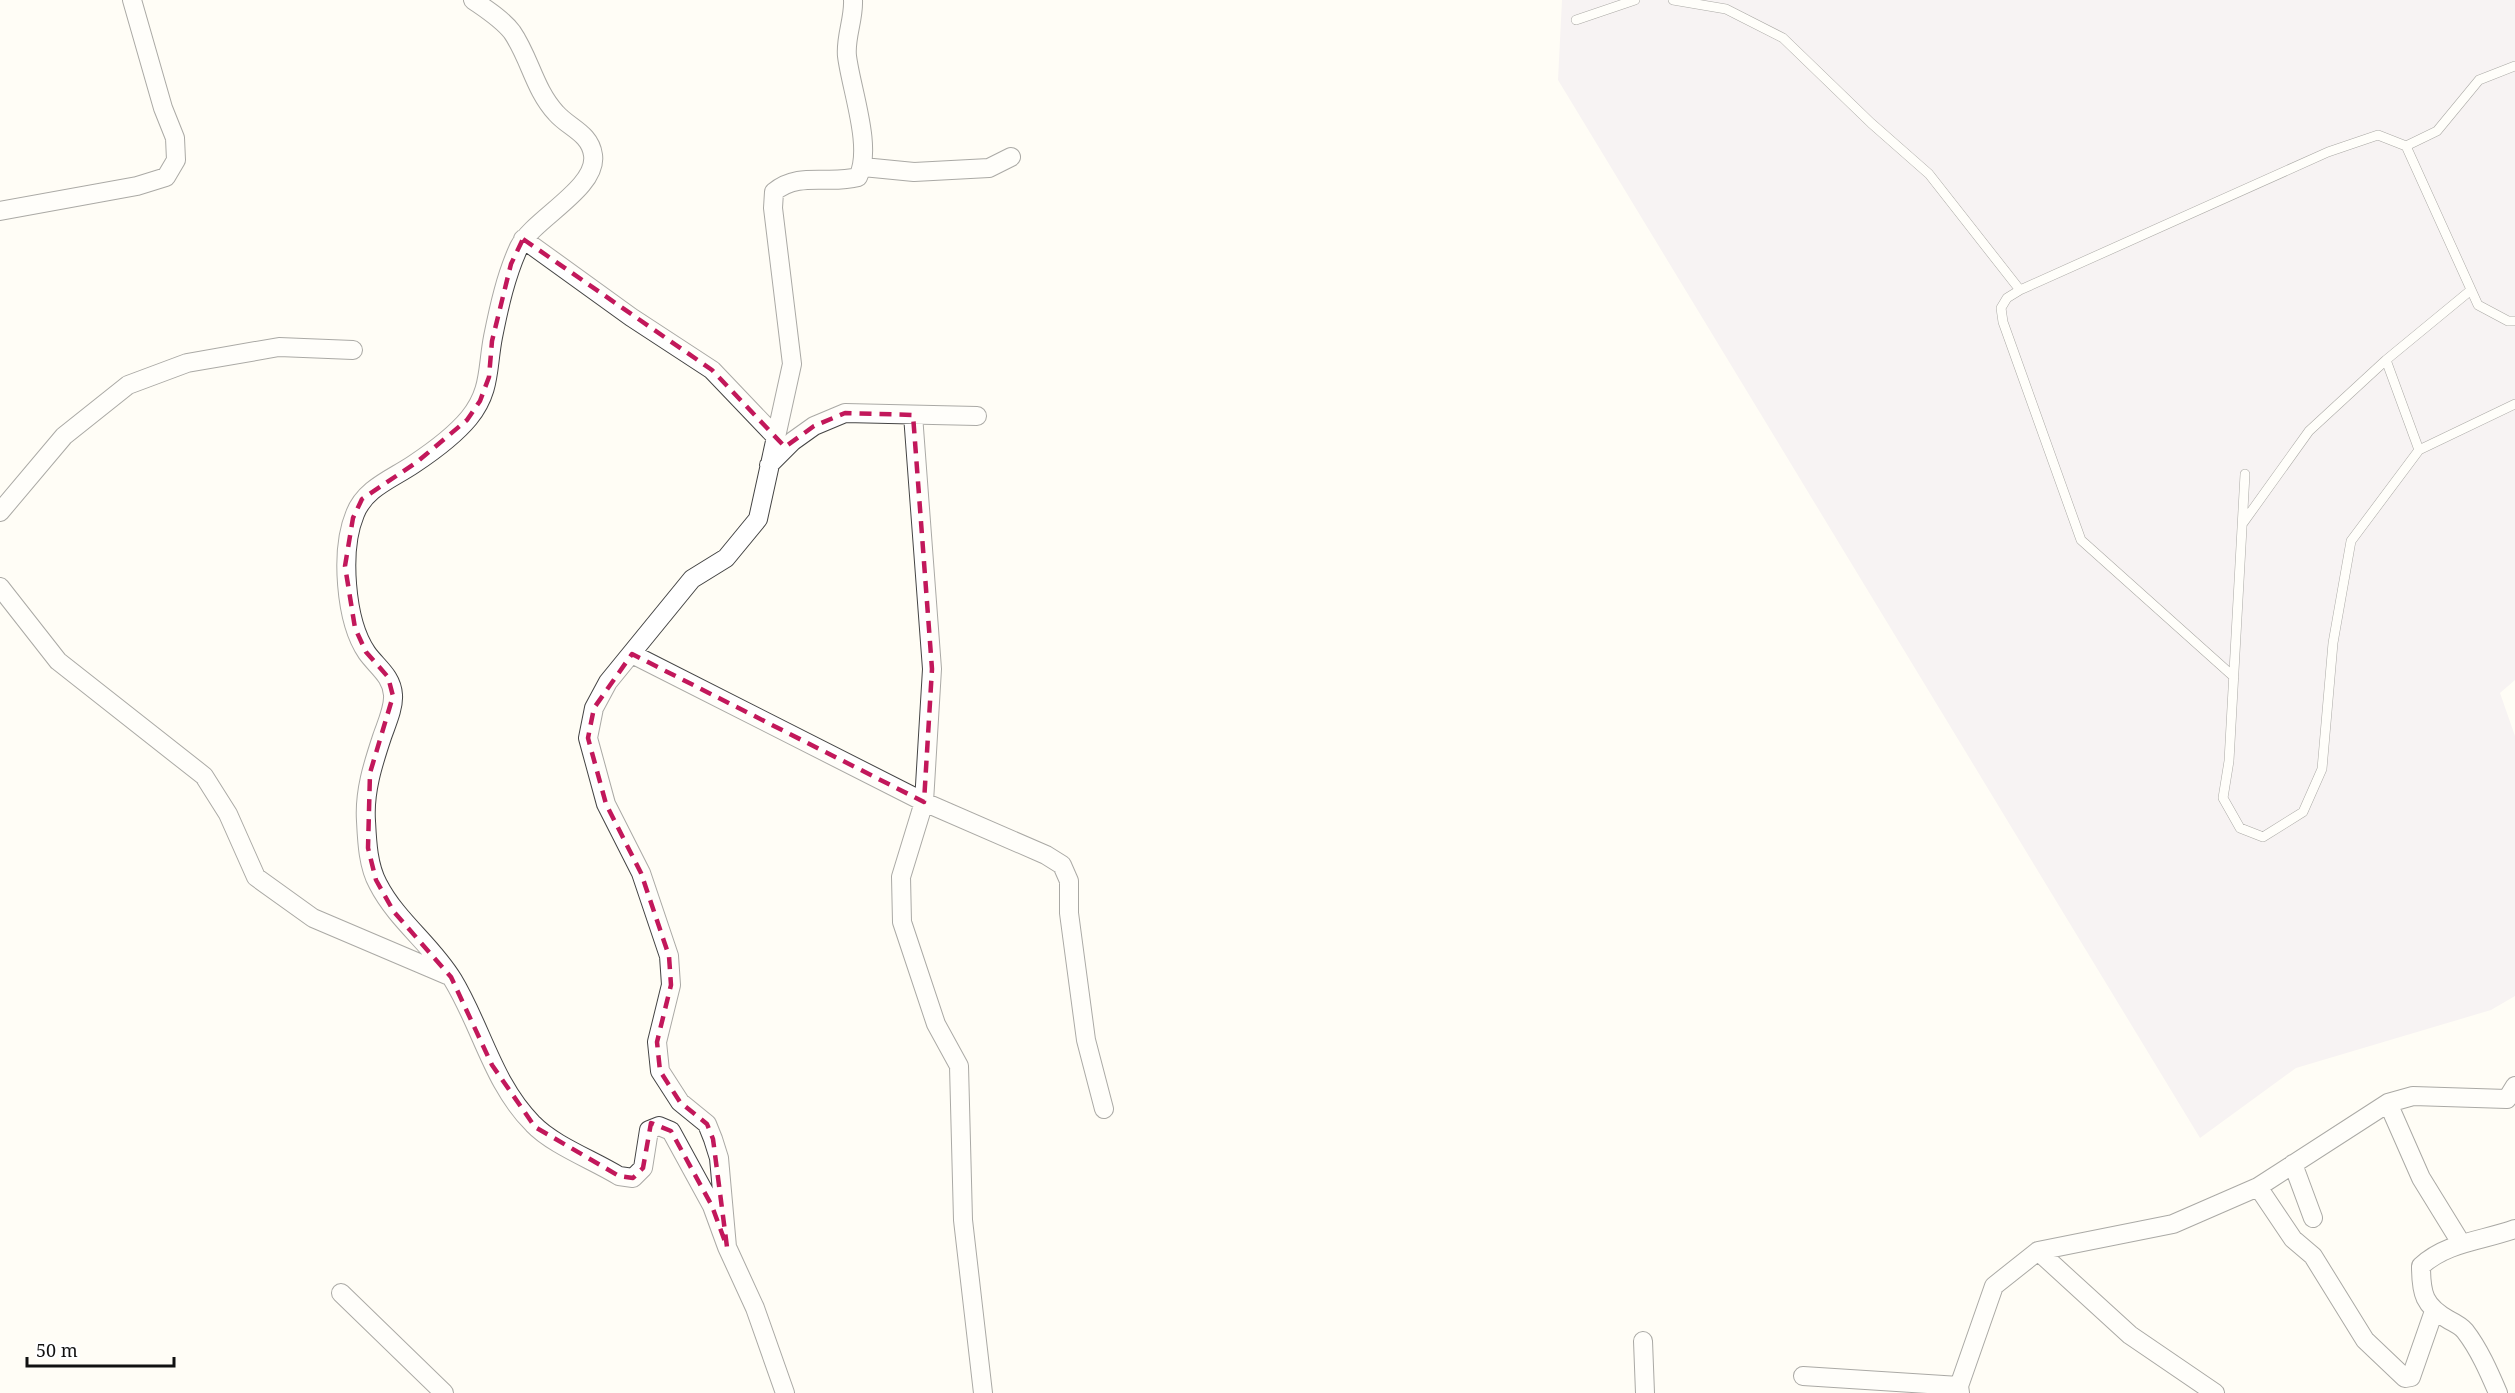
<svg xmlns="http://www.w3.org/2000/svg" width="2515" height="1393" font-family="'Noto Serif',serif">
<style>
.industrial{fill:#eee6ef}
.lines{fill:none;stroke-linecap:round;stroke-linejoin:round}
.service-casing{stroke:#444;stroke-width:10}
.minor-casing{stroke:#444;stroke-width:20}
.service{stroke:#fff;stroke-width:9}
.minor{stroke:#fff;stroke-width:18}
.marked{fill:none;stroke:#c2185b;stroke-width:4.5;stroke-dasharray:12 8;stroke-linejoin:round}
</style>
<rect width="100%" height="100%" fill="#fffdf5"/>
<!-- industrial -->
<path class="industrial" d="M1562 0H2515V680L2500 693 2515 736V996L2491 1010 2296 1068 2200 1138 1558 80Z"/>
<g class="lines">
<!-- service casing -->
<g class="service-casing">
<path id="service" d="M1673 0 1726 9 1783 38 1871 123 1929 174 2020 290 2328 152 2378 135 2406 146
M1576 20 1635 0
M2515 66 2479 80 2437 131 2406 146 2478 305 2508 321H2515
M2020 290 2007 298 2001 308 2003 322 2081 540 2234 677
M2386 360 2419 450
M2245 474 2229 761 2223 798 2240 828 2263 837 2303 812 2322 769 2333 643 2351 541 2419 450 2515 404
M2243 523 2309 431 2386 360 2471 290"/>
</g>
<!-- minor casing -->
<g class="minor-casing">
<path id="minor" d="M473 0C486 9 502 19 512 32 530 58 534 89 556 113 569 128 590 133 593 155 598 188 533 219 519 247 506 275 499 307 493 337 487 368 491 391 469 418 455 435 432 452 414 464 392 479 365 488 355 514 340 550 345 621 367 653 377 667 392 676 393 695 394 708 386 725 382 737 373 764 364 792 366 821 367 841 368 866 378 884 397 921 432 945 453 980 482 1028 493 1084 533 1124 553 1145 593 1160 619 1176L633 1178 643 1168 649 1130 659 1126 671 1131 712 1206 727 1247
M863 167 914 172 989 168 1011 157
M0 211 137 186 166 177 176 160 175 138 163 108 132 0
M523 239 631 317 712 370 775 436
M913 415 932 669 924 802 901 877 902 922 936 1024 959 1066 963 1220 983 1393
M769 465 793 441 814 426 845 413 977 416
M0 512 64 436 128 385 187 363 279 347 353 350
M0 587 58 661 204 776 228 814 256 877 313 918 447 975
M632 654 924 802 1046 855 1062 865 1069 881V913L1086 1040 1104 1109
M2388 1103 2421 1178 2461 1243
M2293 1164 2313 1218
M2258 1187 2293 1239 2313 1256 2365 1340 2405 1378 2411 1377 2434 1311
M2038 1251 2130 1335 2215 1393
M341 1293 444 1393
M1643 1341 1645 1393
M1803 1376 1959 1386
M785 1393 755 1308 727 1247 719 1158 713 1139 707 1124 680 1102 660 1071 657 1042 671 985 669 956 641 873 606 804 588 738 594 708 608 682 692 579 726 558 758 519 792 364 773 208 774 192C799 171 829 185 858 177 873 148 851 89 847 56 845 38 854 19 853 0
M1960 1393 1959 1386 1994 1286 2038 1251 2173 1224 2258 1187 2388 1103 2413 1096 2507 1099 2515 1086
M2498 1393C2489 1372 2479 1349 2465 1331 2461 1326 2455 1323 2449 1320 2424 1306 2421 1294 2421 1266 2447 1242 2482 1241 2515 1229"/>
</g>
<!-- service -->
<use href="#service" class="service"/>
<!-- minor -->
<use href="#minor" class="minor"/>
</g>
<!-- marked area -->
<path d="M0 0H2515V1393H0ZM523 239 712 370 785 447 814 426 845 413 913 415 932 669 924 802 632 654 594 708 588 738 606 804 641 873 669 956 671 985 657 1042 660 1071 680 1102 707 1124 713 1139 727 1247 712 1206 671 1131 651 1123 643 1168 633 1178 619 1176 535 1127 492 1065 451 977 394 912 376 880 368 848 370 773 393 696 388 677 366 652 355 628 345 566 353 518 362 499 417 462 467 420 480 401 489 377 492 341 511 264Z" fill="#fffdf5" fill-opacity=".55" fill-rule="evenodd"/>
<path class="marked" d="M523 239 712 370 785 447 814 426 845 413 913 415 932 669 924 802 632 654 594 708 588 738 606 804 641 873 669 956 671 985 657 1042 660 1071 680 1102 707 1124 713 1139 727 1247 712 1206 671 1131 651 1123 643 1168 633 1178 619 1176 535 1127 492 1065 451 977 394 912 376 880 368 848 370 773 393 696 388 677 366 652 355 628 345 566 353 518 362 499 417 462 467 420 480 401 489 377 492 341 511 264Z"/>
<!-- scale -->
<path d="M27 1357v9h147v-9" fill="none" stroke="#111111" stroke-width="3"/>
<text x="36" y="1357" font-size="18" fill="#111111" stroke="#ffffff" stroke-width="4.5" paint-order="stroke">50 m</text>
</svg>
